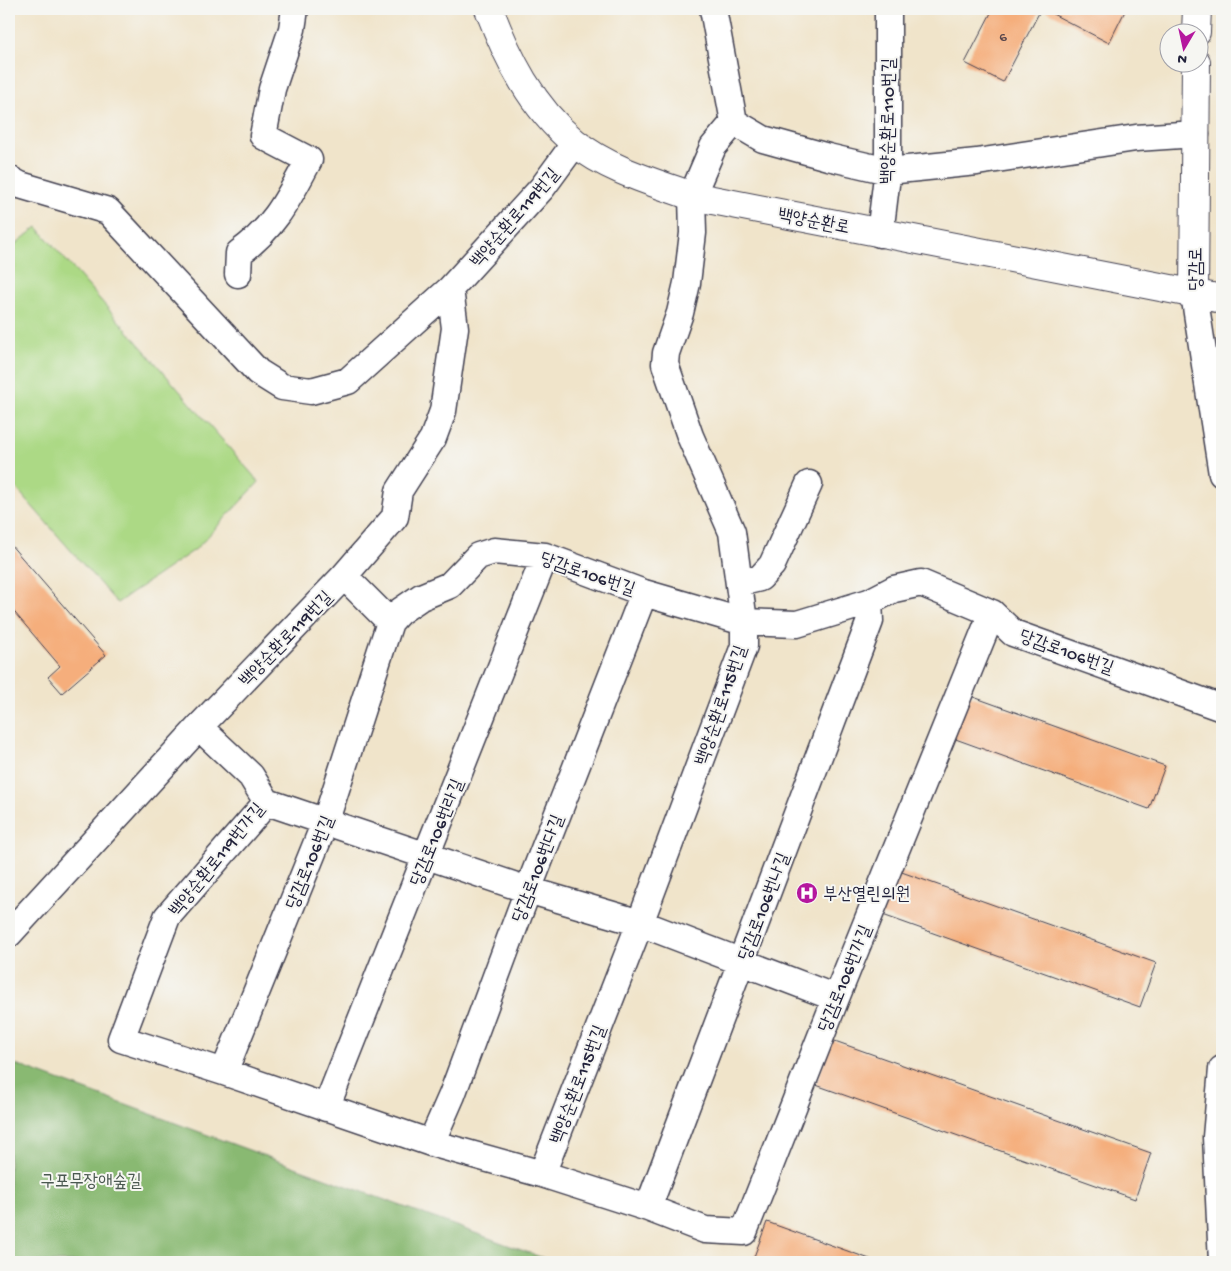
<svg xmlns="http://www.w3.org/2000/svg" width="1231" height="1271" font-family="'Gochi Hand','Poor Story',sans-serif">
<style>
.green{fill:#acd985;stroke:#677e60}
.forest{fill:#89b972;stroke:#566e56}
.building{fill:#f5ae7b}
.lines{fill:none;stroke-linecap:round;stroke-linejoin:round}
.minor-casing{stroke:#413f50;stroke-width:29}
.major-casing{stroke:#413f50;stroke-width:30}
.minor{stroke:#fff;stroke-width:26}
.major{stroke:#fff;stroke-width:28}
.labels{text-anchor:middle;stroke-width:4;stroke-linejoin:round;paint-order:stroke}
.number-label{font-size:15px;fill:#57454b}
.street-label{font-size:18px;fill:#22223b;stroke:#f6f6f2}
.poi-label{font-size:18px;fill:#22223b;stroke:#f6f6f2;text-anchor:start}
.park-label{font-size:18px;fill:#4b5951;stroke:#f6f6f2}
</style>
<rect width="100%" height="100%" fill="#f6f6f2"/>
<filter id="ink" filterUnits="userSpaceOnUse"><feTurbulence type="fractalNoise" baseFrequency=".02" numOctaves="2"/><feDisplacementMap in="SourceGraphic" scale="10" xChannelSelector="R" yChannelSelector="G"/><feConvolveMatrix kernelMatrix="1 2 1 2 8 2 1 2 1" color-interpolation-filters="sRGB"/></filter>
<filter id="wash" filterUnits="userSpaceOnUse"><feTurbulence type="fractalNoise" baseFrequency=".0096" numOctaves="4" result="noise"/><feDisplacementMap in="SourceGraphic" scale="20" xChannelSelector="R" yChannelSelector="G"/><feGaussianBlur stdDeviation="1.12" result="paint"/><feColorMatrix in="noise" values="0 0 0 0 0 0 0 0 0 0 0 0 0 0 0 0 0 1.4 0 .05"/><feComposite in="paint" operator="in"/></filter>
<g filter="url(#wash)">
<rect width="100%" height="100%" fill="#f0e4ca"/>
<!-- green -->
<path class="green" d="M37 227 259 482 196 549 117 603 9 480V325L13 321 9 314V249Z"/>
<!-- forest -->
<path class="forest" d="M9 1062 554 1262H9Z"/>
<g id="blocks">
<!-- building -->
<path class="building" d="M993 9H1041L1003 82 965 63Z
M1043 9H1126L1109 43Z
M9 543 106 655 62 693 48 677 60 666 9 606Z
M965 694 1165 766 1149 809 950 737Z
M896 870 1156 963 1140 1007 880 914Z
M832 1040 1151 1153 1135 1199 816 1085Z
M767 1222 878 1262H752Z"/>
</g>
</g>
<g filter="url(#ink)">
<use href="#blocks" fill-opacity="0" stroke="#413f50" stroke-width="1"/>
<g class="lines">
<!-- minor casing -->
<g class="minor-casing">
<path id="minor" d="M734 122 763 139 828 157 888 171 977 162 1136 138 1196 134
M9 179 20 185 108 211 258 372 282 387 311 391 348 381 450 289 542 188 575 143
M880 234 888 168V9
M238 274 239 253C275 227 288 199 309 160L263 136 272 89 292 29 295 9
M1194 294 1222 474
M344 576 390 622
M739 583 760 578 772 565 809 484
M199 727 251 776 267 802 167 917 121 1039 224 1072 431 1143 542 1174 648 1208 705 1230 744 1232 836 998 992 613
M267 802 528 890 640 923 836 998
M9 934 199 727 344 576 395 517 399 491 433 438 443 411 455 328 450 289
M224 1072 326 820 390 622 399 612 421 597 450 585 478 556 494 551 545 556 644 593 744 622 797 624 869 602 894 589 921 583 992 613 1013 633 1222 708
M326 1108 545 556
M431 1143 452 1095 528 890 644 593
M542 1174 640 923 744 646V622L732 532 690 436 665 364 666 353 680 313 687 283 693 233 692 196 713 147 734 122 713 9
M648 1208 870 621 869 602
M1222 1262 1216 1137 1222 1069"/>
</g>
<!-- major casing -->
<g class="major-casing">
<path id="major" d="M489 9C508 59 532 107 574 142 607 169 652 182 692 196L1222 299
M1196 32 1197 9
M1194 294 1196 62"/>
</g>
<!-- minor -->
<use href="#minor" class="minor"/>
<!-- major -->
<use href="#major" class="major"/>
</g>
</g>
<!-- icons -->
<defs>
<g id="hospital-disc" transform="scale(1.125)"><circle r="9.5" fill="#b5179e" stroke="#f6f6f2"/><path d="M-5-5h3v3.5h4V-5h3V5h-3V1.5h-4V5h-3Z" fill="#fff"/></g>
</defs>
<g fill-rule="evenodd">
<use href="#hospital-disc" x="807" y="893"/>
</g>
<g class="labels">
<!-- number labels -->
<g class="number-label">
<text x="1003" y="41">6</text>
</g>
<!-- street labels -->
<g class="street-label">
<text transform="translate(887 121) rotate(-89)" y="6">백양순환로110번길</text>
<text transform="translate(514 217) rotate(-49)" y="6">백양순환로119번길</text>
<text transform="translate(814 220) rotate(11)" y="6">백양순환로</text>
<text transform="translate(1195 269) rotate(-90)" y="6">당감로</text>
<text transform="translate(588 573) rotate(19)" y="6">당감로106번길</text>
<text transform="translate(285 638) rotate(-46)" y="6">백양순환로119번길</text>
<text transform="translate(1067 651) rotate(20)" y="6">당감로106번길</text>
<text transform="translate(720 705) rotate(-71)" y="6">백양순환로115번길</text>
<text transform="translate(436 832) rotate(-68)" y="6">당감로106번라길</text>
<text transform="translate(216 859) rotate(-51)" y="6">백양순환로119번가길</text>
<text transform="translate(309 862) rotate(-68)" y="6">당감로106번길</text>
<text transform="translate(537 868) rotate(-69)" y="6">당감로106번다길</text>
<text transform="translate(763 906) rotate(-69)" y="6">당감로106번나길</text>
<text transform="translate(844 978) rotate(-68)" y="6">당감로106번가길</text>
<text transform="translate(577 1084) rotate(-69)" y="6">백양순환로115번길</text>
</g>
<!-- poi labels -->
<g class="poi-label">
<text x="823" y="899">부산열린의원</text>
</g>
<!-- park labels -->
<g class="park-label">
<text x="91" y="1186">구포무장애숲길</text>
</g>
</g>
<!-- margin -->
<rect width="1231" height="1271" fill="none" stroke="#f6f6f2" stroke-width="30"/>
<!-- north arrow -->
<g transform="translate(1184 48) rotate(189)"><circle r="24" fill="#f6f6f2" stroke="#a1a1a9"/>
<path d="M0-4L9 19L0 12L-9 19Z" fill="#b5179e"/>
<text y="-8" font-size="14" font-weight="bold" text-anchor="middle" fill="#22223b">N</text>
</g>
</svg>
